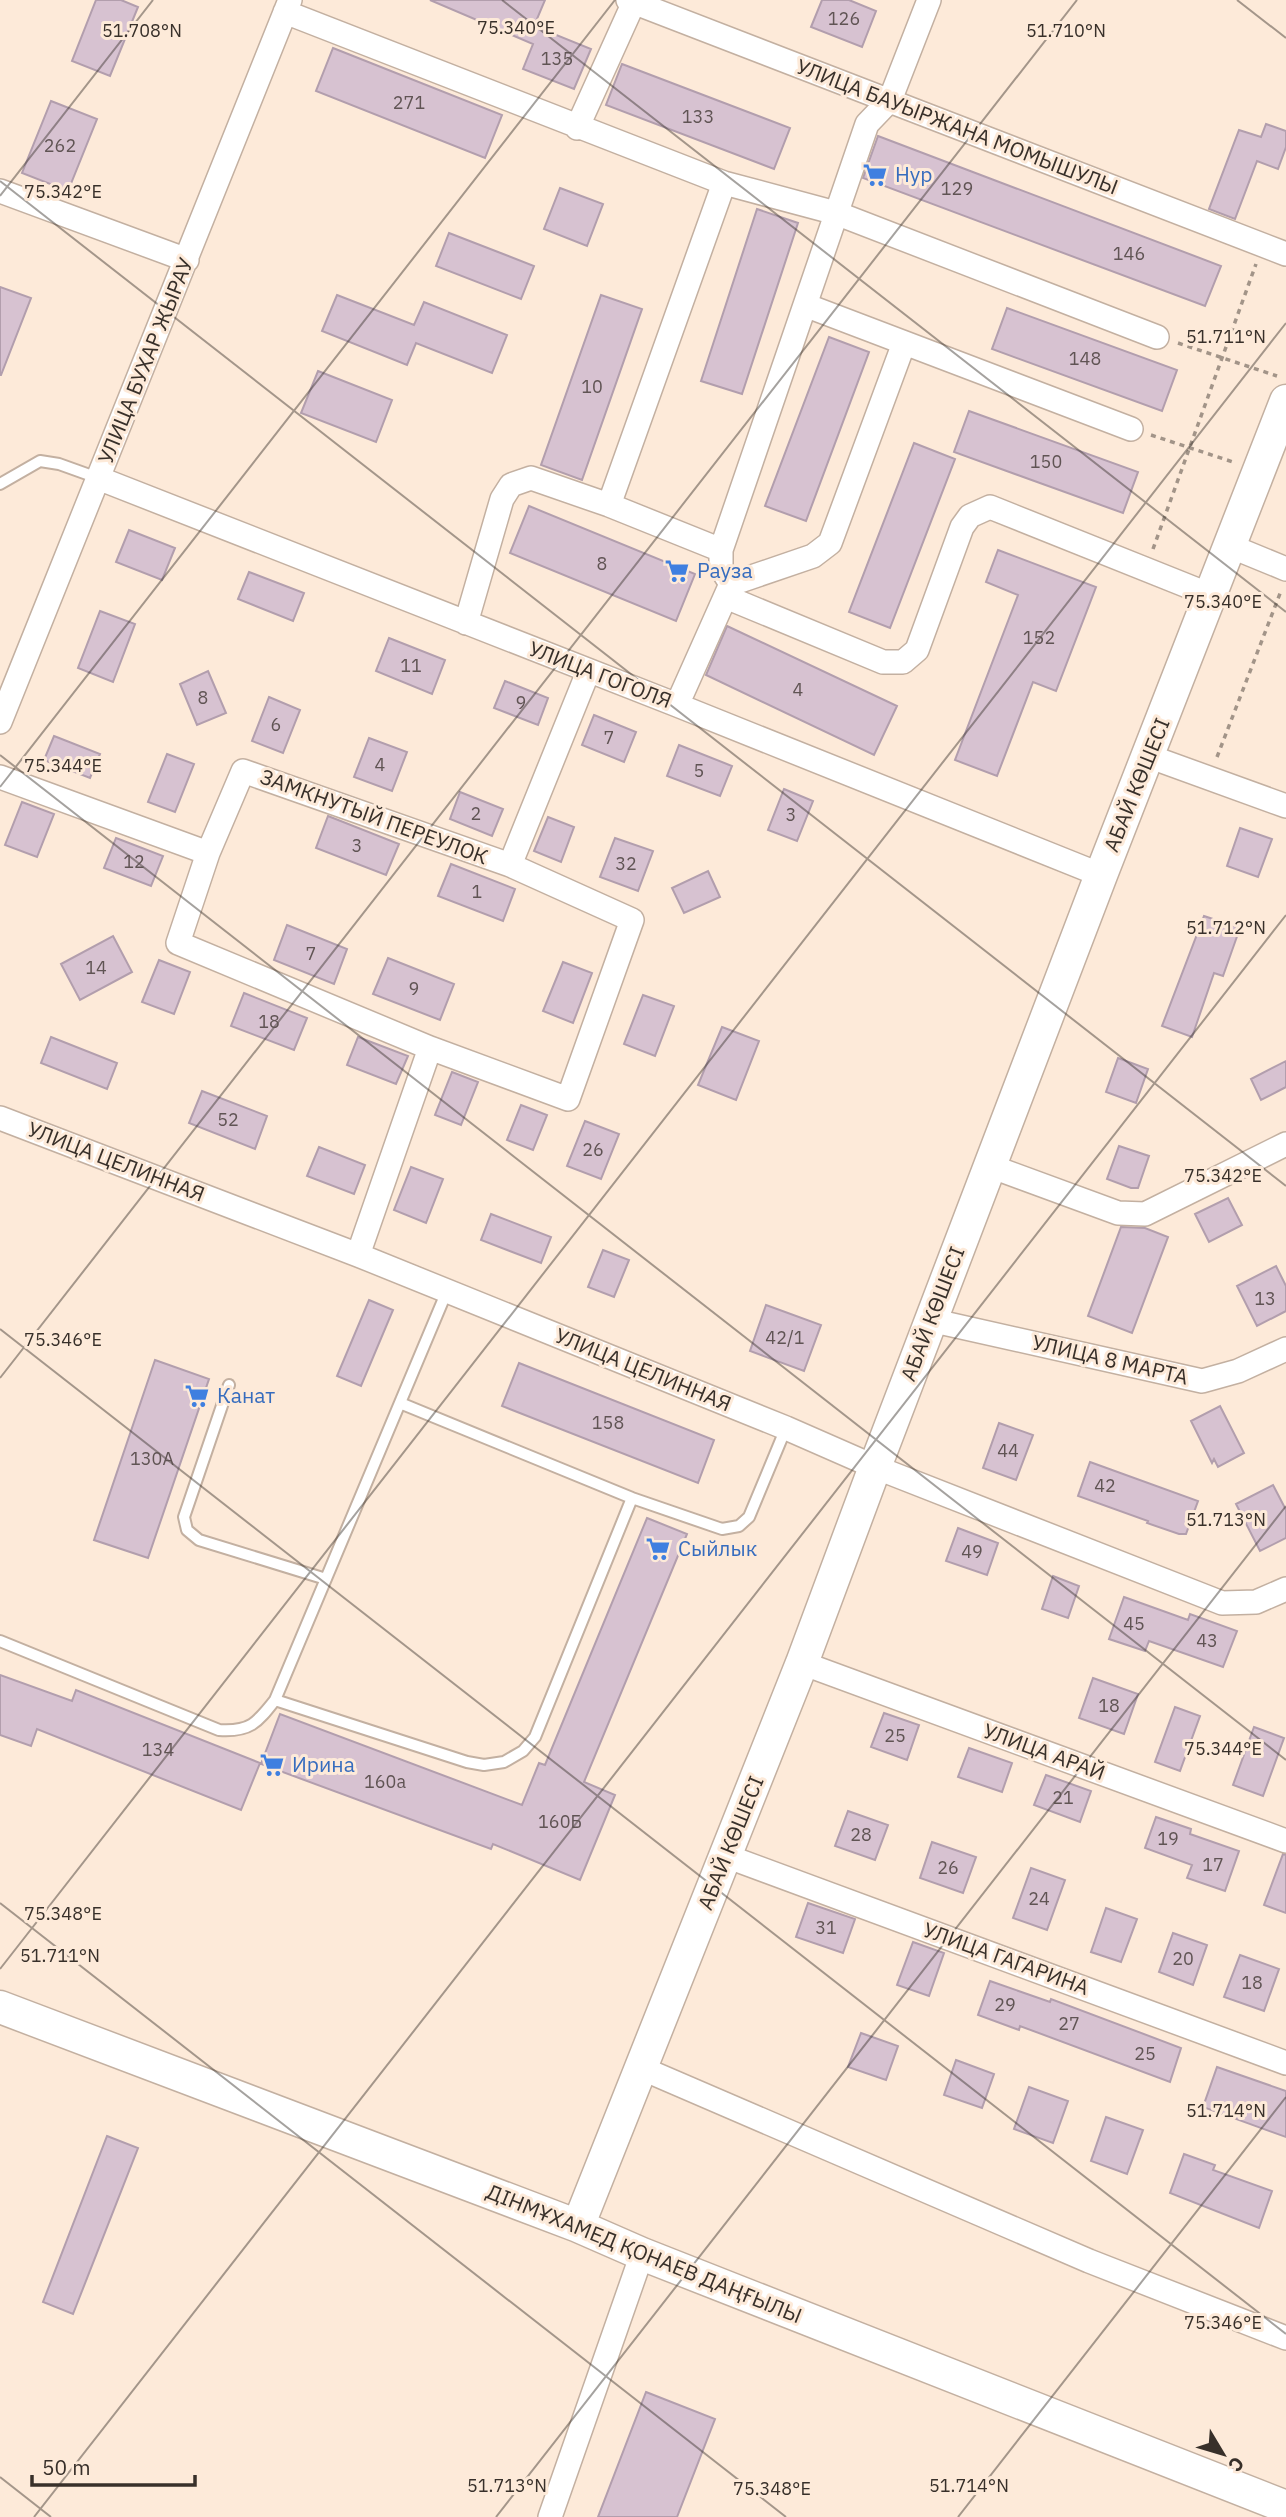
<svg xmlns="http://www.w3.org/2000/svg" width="1286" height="2517" font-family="'IBM Plex Sans',sans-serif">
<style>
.building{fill:#d7c2d1;stroke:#b29ead;stroke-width:2}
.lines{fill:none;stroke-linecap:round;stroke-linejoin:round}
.lane-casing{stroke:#c3b0a1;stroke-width:14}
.street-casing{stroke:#c3b0a1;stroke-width:26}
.secondary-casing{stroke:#c3b0a1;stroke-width:35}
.path{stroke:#a29488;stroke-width:3.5;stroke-dasharray:5 5;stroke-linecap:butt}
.lane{stroke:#fff;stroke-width:10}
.street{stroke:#fff;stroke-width:23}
.secondary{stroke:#fff;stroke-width:32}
.ticks{fill:none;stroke:#38302a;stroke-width:2;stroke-opacity:0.45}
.labels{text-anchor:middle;stroke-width:6;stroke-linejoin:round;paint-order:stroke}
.number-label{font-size:18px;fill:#605454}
.street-label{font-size:21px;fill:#38302a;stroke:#fdead9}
.shop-label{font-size:21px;fill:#366cbe;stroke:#fdead9;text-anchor:start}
.ticks-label{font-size:18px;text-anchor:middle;fill:#38302a;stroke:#fdead9;stroke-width:6;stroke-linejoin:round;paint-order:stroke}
</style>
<rect width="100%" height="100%" fill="#fdead9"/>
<!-- building -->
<path class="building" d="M96 0H121L138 7 110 76 72 61Z
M430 0H545L534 26 591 49 574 89 523 69 533 44Z
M822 0H849L876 11 862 47 811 27Z
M333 48 502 115 485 158 316 91Z
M622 64 790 128 774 169 606 105Z
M51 101 97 119 68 191 22 173Z
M1266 124 1286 131V147L1278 169 1257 161 1235 219 1209 209 1239 130 1261 137Z
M878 136 1221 266 1205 306 863 178Z
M560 188 603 204 587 246 544 229Z
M757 209 798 223 742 394 701 381Z
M449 233 534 266 521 299 436 266Z
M0 287 31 298 1 375H0Z
M337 295 414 325 424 302 507 335 492 373 416 343 407 365 322 331Z
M601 295 642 309 582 480 541 465Z
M1007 308 1177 370 1162 411 992 349Z
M829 337 869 352 806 521 765 506Z
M318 371 392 400 376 442 301 413Z
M969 411 1138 472 1123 513 954 452Z
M914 443 955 459 890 628 849 612Z
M529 506 695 574 676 621 510 553Z
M129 530 175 548 162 580 116 562Z
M998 550 1096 587 1056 691 1033 682 997 776 955 760 1018 595 986 582Z
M249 572 304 593 293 621 238 599Z
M100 611 135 624 113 682 78 668Z
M727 626 897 706 874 755 706 675Z
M389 638 445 660 432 694 376 671Z
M208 671 226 713 197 725 180 684Z
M505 681 548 698 538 725 494 708Z
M269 697 300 710 283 753 252 741Z
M594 715 636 732 624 762 582 745Z
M54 736 100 754 90 778 44 760Z
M369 738 407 752 392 791 354 777Z
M679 745 732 766 720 796 667 776Z
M167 754 194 764 175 812 148 802Z
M784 789 813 801 797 841 768 830Z
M460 792 503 809 492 836 450 819Z
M22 802 54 814 37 857 5 845Z
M328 816 399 844 386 875 316 848Z
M548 817 574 827 561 862 534 851Z
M1240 828 1272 839 1258 877 1227 866Z
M116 838 163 856 151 886 104 868Z
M615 838 653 851 638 891 600 877Z
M451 864 515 889 503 921 438 896Z
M708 871 720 897 684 913 672 888Z
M1204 916 1240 928 1223 976 1214 973 1192 1037 1162 1026Z
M287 925 347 949 334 984 274 960Z
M113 936 132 972 80 1000 61 964Z
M388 958 454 984 440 1020 373 994Z
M159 960 190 972 174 1014 142 1002Z
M563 962 592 973 573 1023 543 1011Z
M244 993 307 1018 294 1050 231 1026Z
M643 995 674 1006 655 1056 624 1044Z
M722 1027 759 1041 736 1100 698 1085Z
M51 1037 117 1063 107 1089 41 1063Z
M358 1037 408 1056 396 1084 347 1065Z
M1118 1058 1148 1069 1136 1103 1106 1092Z
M1286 1061V1087L1261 1100 1251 1079Z
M452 1072 478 1082 461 1125 435 1115Z
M202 1091 267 1116 255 1149 189 1123Z
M521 1105 547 1115 533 1150 507 1140Z
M585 1121 619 1134 601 1179 567 1166Z
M1119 1146 1149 1156 1138 1188H1131L1107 1179Z
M319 1147 365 1165 354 1194 307 1176Z
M411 1167 443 1179 426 1223 394 1210Z
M1228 1198 1242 1225 1209 1242 1195 1214Z
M491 1214 551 1237 541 1263 481 1240Z
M1121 1227 1145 1228 1168 1237 1132 1333 1088 1316Z
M603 1250 629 1260 614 1297 588 1287Z
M1276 1266 1286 1286V1311L1257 1326 1237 1286Z
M369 1300 393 1310 361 1386 337 1376Z
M766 1305 821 1325 804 1371 750 1351Z
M155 1360 209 1379 148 1558 94 1540Z
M519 1363 714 1440 698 1483 502 1406Z
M1220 1406 1244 1453 1218 1467 1214 1459 1212 1463 1191 1421Z
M999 1423 1033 1435 1016 1480 983 1468Z
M1090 1462 1198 1501 1186 1534H1179L1147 1523 1148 1521 1078 1496Z
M1273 1485 1286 1510V1538L1260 1551 1236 1504Z
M647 1518 687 1534 584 1782 615 1795 580 1880 493 1844 491 1849 261 1764 280 1714 522 1805 539 1763 545 1765Z
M958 1528 998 1543 987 1575 946 1561Z
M1053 1576 1079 1586 1068 1618 1042 1609Z
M1124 1597 1188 1620 1190 1614 1237 1631 1223 1667 1149 1641 1145 1651 1109 1639Z
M0 1675 72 1701 76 1690 260 1763 241 1810 37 1729 31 1746 0 1735Z
M1093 1678 1138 1694 1124 1734 1079 1718Z
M1175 1707 1200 1716 1180 1771 1155 1762Z
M884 1713 919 1725 907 1760 871 1747Z
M1254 1727 1284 1738 1263 1796 1233 1785Z
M969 1748 1012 1763 1002 1792 958 1777Z
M1046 1775 1091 1791 1080 1822 1034 1805Z
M848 1811 888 1825 875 1860 835 1846Z
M1156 1817 1191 1829 1190 1834 1239 1851 1225 1891 1187 1878 1192 1865 1145 1848Z
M932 1842 976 1857 963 1893 920 1878Z
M1283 1854 1286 1855V1913L1264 1905Z
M1031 1868 1065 1880 1047 1930 1013 1918Z
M808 1903 855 1919 843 1953 796 1937Z
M1106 1908 1137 1919 1121 1962 1091 1952Z
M1173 1933 1207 1945 1193 1985 1159 1972Z
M913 1942 944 1953 929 1996 897 1985Z
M1240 1955 1279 1969 1264 2011 1224 1997Z
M990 1981 1050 2002 1051 1999 1181 2048 1170 2082 1020 2026 1019 2030 978 2015Z
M861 2033 898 2046 886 2080 848 2067Z
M956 2060 994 2074 982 2108 944 2095Z
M1217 2067 1286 2091V2137L1203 2107Z
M1029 2087 1068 2101 1053 2143 1014 2129Z
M1106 2117 1143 2130 1127 2174 1091 2161Z
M107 2136 138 2148 73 2314 43 2302Z
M1184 2154 1215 2165 1213 2170 1272 2191 1259 2228 1170 2193Z
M646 2392 715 2419 677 2517H598Z"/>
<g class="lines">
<!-- lane casing -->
<g class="lane-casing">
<path id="lane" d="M0 484 40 461 59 464 98 478
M229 1385 184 1517 187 1530 199 1540 326 1579
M400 1403 632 1498 722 1529 739 1526 749 1517 786 1428
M0 1641 219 1730C250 1732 257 1723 275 1700L447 1291
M275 1700 467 1762 484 1765 504 1762 523 1751 535 1737 632 1498"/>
</g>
<!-- street casing -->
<g class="street-casing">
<path id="street" d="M628 0 1286 254
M285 12 724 183 836 213 1157 337
M577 128 634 2
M0 191 187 260
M805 305 1131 429
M98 478 677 705 1101 875
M609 505 724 183
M1230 546 1286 569
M731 584 813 556 830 543 904 343
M726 597 883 662H903L917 650 962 527 970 516 990 507 1210 595
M466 623 502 499 511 485 531 478 609 505 721 550
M677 705 731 584 721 568V550L867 124 890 100 929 0
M0 722 290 0
M1148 756 1286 806
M0 777 208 853 178 943 430 1048
M208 853 243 771 510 865
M0 1118 358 1255 786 1428 875 1467 1222 1603 1256 1602 1286 1589
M990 1166 1118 1213 1145 1214 1286 1144
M358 1255 430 1048 568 1099 632 920 510 865 588 672
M930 1320 1202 1381 1238 1371 1286 1349
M802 1663 1286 1841
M726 1856 1286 2063
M641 2068 1089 2261 1286 2338
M550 2517 642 2254"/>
</g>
<!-- secondary casing -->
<g class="secondary-casing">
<path id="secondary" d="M0 2007 578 2226 642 2254 1286 2507
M578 2226 802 1663 875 1467 1101 875 1286 401"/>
</g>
<!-- path -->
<path class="path" d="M1178 343 1277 376
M1151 435 1233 462
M1153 549 1256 264
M1217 757 1281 591"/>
<!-- lane -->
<use href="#lane" class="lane"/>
<!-- street -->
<use href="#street" class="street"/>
<!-- secondary -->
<use href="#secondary" class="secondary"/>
</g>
<!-- ticks -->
<path class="ticks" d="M502 0 1286 612M1237 0 1286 38M0 181 1286 1186M0 196 153 0M0 755 1286 1760M0 787 615 0M0 1329 1286 2334M0 1378 1077 0M0 1903 786 2517M0 1969 1286 323M0 2477 51 2517M34 2517 1286 915M496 2517 1286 1506M958 2517 1286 2097"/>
<!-- icons -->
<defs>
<g id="supermarket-bare" transform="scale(1.89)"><path d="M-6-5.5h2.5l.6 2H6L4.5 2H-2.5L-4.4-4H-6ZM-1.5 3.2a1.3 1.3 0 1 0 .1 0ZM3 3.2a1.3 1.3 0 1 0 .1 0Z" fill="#3f7fe0" stroke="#fdead9" stroke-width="2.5" paint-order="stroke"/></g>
</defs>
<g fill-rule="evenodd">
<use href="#supermarket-bare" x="875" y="175"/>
<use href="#supermarket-bare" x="677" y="571"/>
<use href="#supermarket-bare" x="197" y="1396"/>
<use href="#supermarket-bare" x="658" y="1549"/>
<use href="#supermarket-bare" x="272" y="1765"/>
</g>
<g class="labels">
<!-- number labels -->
<g class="number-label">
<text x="844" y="25">126</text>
<text x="557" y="65">135</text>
<text x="409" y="109">271</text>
<text x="698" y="123">133</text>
<text x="60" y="152">262</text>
<text x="957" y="195">129</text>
<text x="1129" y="260">146</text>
<text x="1085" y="365">148</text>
<text x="592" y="393">10</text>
<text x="1046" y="468">150</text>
<text x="602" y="570">8</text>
<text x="1039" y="644">152</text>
<text x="411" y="672">11</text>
<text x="798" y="696">4</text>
<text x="203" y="704">8</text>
<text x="521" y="709">9</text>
<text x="276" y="731">6</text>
<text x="609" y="744">7</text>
<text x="380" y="771">4</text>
<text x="699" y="777">5</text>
<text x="476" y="820">2</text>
<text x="791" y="821">3</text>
<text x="357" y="852">3</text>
<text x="134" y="868">12</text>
<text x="626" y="870">32</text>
<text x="477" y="898">1</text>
<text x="311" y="960">7</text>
<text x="96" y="974">14</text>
<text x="414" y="995">9</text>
<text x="269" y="1028">18</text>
<text x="228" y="1126">52</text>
<text x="593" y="1156">26</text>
<text x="1265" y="1305">13</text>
<text x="785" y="1344">42/1</text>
<text x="608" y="1429">158</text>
<text x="1008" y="1457">44</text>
<text x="152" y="1465">130А</text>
<text x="1105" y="1492">42</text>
<text x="972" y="1558">49</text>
<text x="1134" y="1630">45</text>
<text x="1207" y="1647">43</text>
<text x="1109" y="1712">18</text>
<text x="895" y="1742">25</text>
<text x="158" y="1756">134</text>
<text x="385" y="1788">160а</text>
<text x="1063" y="1804">21</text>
<text x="560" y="1828">160Б</text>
<text x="861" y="1841">28</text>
<text x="1168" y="1845">19</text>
<text x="1213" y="1871">17</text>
<text x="948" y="1874">26</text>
<text x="1039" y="1905">24</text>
<text x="826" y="1934">31</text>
<text x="1183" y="1965">20</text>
<text x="1252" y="1989">18</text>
<text x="1005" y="2011">29</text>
<text x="1069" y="2030">27</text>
<text x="1145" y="2060">25</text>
</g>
<!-- street labels -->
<g class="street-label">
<text transform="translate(957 127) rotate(21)" y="7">УЛИЦА БАУЫРЖАНА МОМЫШУЛЫ</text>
<text transform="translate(146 361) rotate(-68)" y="7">УЛИЦА БУХАР ЖЫРАУ</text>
<text transform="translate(600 675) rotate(21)" y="7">УЛИЦА ГОГОЛЯ</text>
<text transform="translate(1137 785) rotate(-68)" y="7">АБАЙ КӨШЕСІ</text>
<text transform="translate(374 817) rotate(20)" y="7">ЗАМКНУТЫЙ ПЕРЕУЛОК</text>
<text transform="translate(116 1162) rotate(21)" y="7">УЛИЦА ЦЕЛИННАЯ</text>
<text transform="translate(933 1314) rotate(-69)" y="7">АБАЙ КӨШЕСІ</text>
<text transform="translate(1110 1360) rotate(13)" y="7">УЛИЦА 8 МАРТА</text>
<text transform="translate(643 1370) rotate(22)" y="7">УЛИЦА ЦЕЛИННАЯ</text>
<text transform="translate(1044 1752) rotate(20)" y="7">УЛИЦА АРАЙ</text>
<text transform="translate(731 1843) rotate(-68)" y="7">АБАЙ КӨШЕСІ</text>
<text transform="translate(1006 1959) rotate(20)" y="7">УЛИЦА ГАГАРИНА</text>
<text transform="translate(644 2254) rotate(22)" y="7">ДІНМҰХАМЕД ҚОНАЕВ ДАҢҒЫЛЫ</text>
</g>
<!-- shop labels -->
<g class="shop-label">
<text x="895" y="182">Нур</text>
<text x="697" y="578">Рауза</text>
<text x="217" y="1403">Канат</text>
<text x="678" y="1556">Сыйлык</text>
<text x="292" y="1772">Ирина</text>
</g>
</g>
<g class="ticks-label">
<text x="516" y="34">75.340°E</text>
<text x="142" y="37">51.708°N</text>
<text x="1066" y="37">51.710°N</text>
<text x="63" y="198">75.342°E</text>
<text x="1226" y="343">51.711°N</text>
<text x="1223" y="608">75.340°E</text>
<text x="63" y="772">75.344°E</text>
<text x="1226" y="934">51.712°N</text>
<text x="1223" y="1182">75.342°E</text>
<text x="63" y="1346">75.346°E</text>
<text x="1226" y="1526">51.713°N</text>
<text x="1223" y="1755">75.344°E</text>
<text x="63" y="1920">75.348°E</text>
<text x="60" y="1962">51.711°N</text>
<text x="1226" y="2117">51.714°N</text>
<text x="1223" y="2329">75.346°E</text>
<text x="507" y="2492">51.713°N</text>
<text x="969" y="2492">51.714°N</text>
<text x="772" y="2495">75.348°E</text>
</g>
<!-- north arrow -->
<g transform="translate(1223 2454) rotate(128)" stroke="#fdead9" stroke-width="5" paint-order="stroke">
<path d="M0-5L12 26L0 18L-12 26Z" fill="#38302a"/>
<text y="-10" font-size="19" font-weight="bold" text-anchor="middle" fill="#38302a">С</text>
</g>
<!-- scale -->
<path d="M32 2475v10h163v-10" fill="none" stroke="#38302a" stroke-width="3.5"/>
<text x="42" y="2475" font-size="21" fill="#38302a" stroke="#fdead9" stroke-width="5" paint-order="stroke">50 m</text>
</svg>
